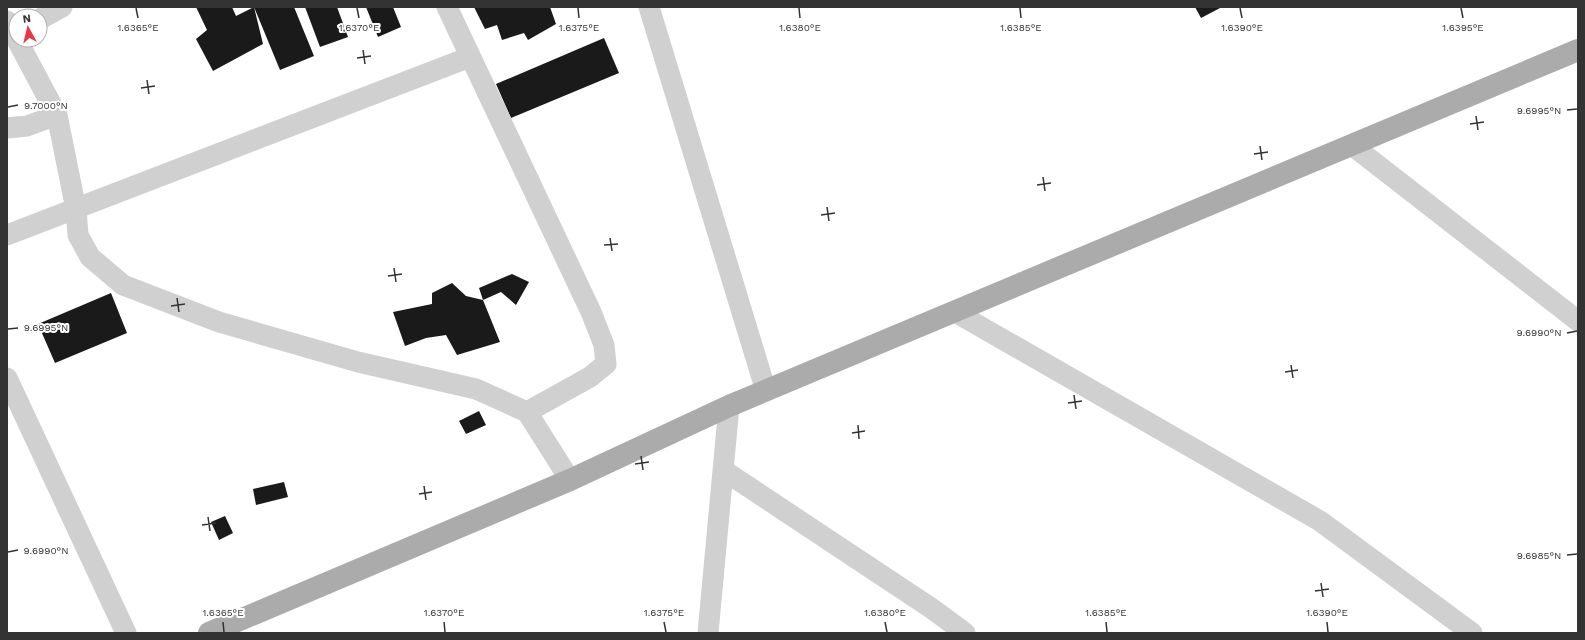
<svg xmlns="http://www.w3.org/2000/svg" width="1585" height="640" font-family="'Work Sans',sans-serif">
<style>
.building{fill:#1a1a1a}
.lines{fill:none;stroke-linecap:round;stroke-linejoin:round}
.street{stroke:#d0d0d0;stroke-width:21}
.primary{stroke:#ababab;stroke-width:22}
.ticks{fill:none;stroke:#333;stroke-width:1.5}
.ticks-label{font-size:10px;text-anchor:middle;fill:#333;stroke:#fff;stroke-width:4;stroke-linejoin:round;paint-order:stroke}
</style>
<rect width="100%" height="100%" fill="#fff"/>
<!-- building -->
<path class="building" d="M196 7H232L236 16 254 7 263 44 213 71 196 39 207 30Z
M254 7H294L314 56 280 70Z
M305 7H337L348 37 320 47Z
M366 7H393L401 27 378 37Z
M474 7H550L556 24 528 40 524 33 502 40 497 25 485 29Z
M1195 7H1222L1201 18Z
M604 38 619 73 511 118 496 84Z
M512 274 529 282 516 305 501 292 483 300 479 288Z
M452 283 466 296 483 300 500 342 457 355 446 335 426 338 405 346 393 312 432 304V293Z
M111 293 127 333 55 363 38 324Z
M479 411 486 425 466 434 459 421Z
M284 482 288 497 256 505 253 489Z
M225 516 233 533 219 540 211 522Z"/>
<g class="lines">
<!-- street -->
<path class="street" d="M447 7 591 312 604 345 606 364 590 377 527 412
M649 7 766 391
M40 19 62 7
M7 21 16 38
M17 40 57 115 76 209 78 235 90 257 123 285 219 322 358 362 476 389 527 412 570 480
M7 128 27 126 57 115
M1353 146 1578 321
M7 235 470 57
M955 312 1320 521 1472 633
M7 378 126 633
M723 470 931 608 965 633
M708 633 729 406"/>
<!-- primary -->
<path class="primary" d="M209 633 570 480 729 406 1578 50"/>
</g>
<!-- ticks -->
<path class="ticks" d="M136 8 138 18M357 8 359 18M578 8 579 18M799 8 800 18M1020 8 1021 18M1240 8 1242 18M1461 8 1463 18M363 50 365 64M357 58 371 56M147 80 149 94M141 88 155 86M8 107 18 105M1567 110 1577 109M1476 116 1478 130M1470 124 1484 122M1260 146 1262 160M1254 154 1268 152M1043 177 1045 191M1037 185 1051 183M827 207 829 221M821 215 835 213M610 238 612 251M604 245 618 244M394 268 396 282M388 276 402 274M177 298 179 312M171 306 185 304M8 329 18 328M1567 333 1577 331M1291 365 1293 378M1285 372 1298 370M1074 395 1076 409M1068 403 1082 401M858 425 859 439M852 433 865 431M641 456 643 470M635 464 649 462M424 486 426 500M419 494 432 492M208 517 210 531M202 525 216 523M8 552 18 550M1567 555 1577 554M1321 583 1323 597M1315 591 1329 589M223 622 224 632M444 622 445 632M664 622 666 632M885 622 887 632M1106 622 1107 632M1327 622 1328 632"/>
<g class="ticks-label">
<text x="138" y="31">1.6365°E</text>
<text x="359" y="31">1.6370°E</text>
<text x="579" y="31">1.6375°E</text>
<text x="800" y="31">1.6380°E</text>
<text x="1021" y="31">1.6385°E</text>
<text x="1242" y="31">1.6390°E</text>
<text x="1463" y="31">1.6395°E</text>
<text x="46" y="109">9.7000°N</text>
<text x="1539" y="114">9.6995°N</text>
<text x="46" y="331">9.6995°N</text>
<text x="1539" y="336">9.6990°N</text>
<text x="46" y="554">9.6990°N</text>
<text x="1539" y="559">9.6985°N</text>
<text x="223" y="616">1.6365°E</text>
<text x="444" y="616">1.6370°E</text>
<text x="664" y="616">1.6375°E</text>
<text x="885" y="616">1.6380°E</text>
<text x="1106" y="616">1.6385°E</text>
<text x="1327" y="616">1.6390°E</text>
</g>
<!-- border -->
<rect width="1585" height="640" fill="none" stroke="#333333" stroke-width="16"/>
<!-- north arrow -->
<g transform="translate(28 28) rotate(352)"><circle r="19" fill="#ffffff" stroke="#adadad"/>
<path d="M0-3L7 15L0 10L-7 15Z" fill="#e63946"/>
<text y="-6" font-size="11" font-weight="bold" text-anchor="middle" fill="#333333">N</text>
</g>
</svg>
